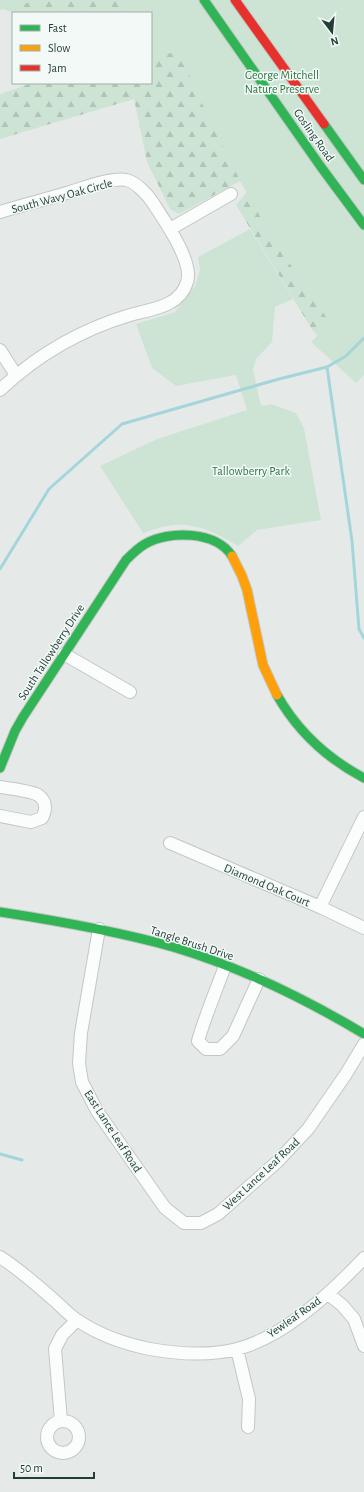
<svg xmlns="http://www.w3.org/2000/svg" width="364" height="1492" font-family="'Alegreya Sans',sans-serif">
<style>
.forest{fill:url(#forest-firs)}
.park{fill:#cde4d4}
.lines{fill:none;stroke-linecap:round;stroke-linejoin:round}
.stream{stroke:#a4d5db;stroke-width:3}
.street-casing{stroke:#c2c7c5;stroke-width:14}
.fast-casing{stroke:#c0c8c5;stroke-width:11}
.slow-casing{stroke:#c0c8c5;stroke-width:11}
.jam-casing{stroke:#c0c8c5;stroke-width:11}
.street{stroke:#fbfcfc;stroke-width:12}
.fast{stroke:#30b455;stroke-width:9}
.slow{stroke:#ff9f0a;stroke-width:9}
.jam{stroke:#e5322d;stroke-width:9}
.labels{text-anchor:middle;stroke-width:3;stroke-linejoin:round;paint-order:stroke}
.park-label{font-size:12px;fill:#297845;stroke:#f3f9f6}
.street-label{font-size:12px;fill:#213f36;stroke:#f3f9f6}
</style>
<defs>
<pattern id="forest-firs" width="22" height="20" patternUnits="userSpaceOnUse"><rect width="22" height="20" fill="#cde4d4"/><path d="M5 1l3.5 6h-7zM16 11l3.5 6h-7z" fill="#b0c5b7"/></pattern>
</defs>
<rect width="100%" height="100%" fill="#e5eae8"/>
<!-- forest -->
<path class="forest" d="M0 0H159L364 277 322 339 313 331 236 205 247 192 240 181 179 214 170 209 147 162 134 99 0 139V94L32 83H151V13H14L0 8Z"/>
<!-- park -->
<path class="park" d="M0 0H39L0 10Z
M132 0H364V375L356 383 311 342 330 323C304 284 276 245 253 204 225 154 201 103 179 51L151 58V13H135Z
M250 229 293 299 275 307 272 342 256 359 253 370 261 406 271 404 296 413 304 428 321 520 257 530 238 546C216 533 194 521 167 526 159 527 150 531 143 533L100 466 157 439 247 410 236 375 176 386 152 368 136 324 175 312 195 286 200 270 198 257Z"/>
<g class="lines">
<!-- stream -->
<path class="stream" d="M327 367 352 541 359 629 364 638
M0 569 49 489 122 424 279 379 327 367 346 356 364 338
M0 1154 22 1160"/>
<!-- street casing -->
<g class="street-casing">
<path id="street" d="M0 212C23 205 47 199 70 192 83 188 113 177 126 180 136 182 148 195 153 203 164 220 194 262 187 282 180 307 151 309 130 315 80 330 38 354 0 390
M170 229 231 194
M0 350 16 375
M64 654 130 692
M0 787C7 788 33 792 38 795 47 801 46 811 42 818L31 822 0 816
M170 843 320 907 364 928
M320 907 364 817
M99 929 81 1033 79 1063 82 1082 97 1111 165 1208 184 1223H201L218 1214 277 1162 308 1129 346 1074 364 1044
M225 966C216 991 205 1016 198 1041L206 1049H220L233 1036 259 979
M0 1257C19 1269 37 1285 54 1300 62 1307 69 1315 77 1320 99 1335 125 1344 150 1349 178 1354 210 1356 237 1349 284 1337 332 1292 364 1258
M328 1294 342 1305 354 1319 364 1346
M237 1349 249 1399 248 1427
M47 1437a16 16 0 1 1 32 0a16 16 0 1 1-32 0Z
M61 1421 55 1349 62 1335 77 1320"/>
</g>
<!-- fast casing -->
<g class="fast-casing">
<path id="fast" d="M204 0 321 167 364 225
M324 124 364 180
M277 695C298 732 326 758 364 778
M0 768 15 731 23 717 126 560C132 554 138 548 145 544 169 530 216 531 232 556
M0 912C58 921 117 931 173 947 240 967 304 998 364 1034"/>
</g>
<!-- slow casing -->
<g class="slow-casing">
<path id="slow" d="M232 556 242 576 247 590 263 665 277 695"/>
</g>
<!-- jam casing -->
<g class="jam-casing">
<path id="jam" d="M235 0 324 124"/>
</g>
<!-- street -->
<use href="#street" class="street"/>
<!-- fast -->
<use href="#fast" class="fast"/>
<!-- slow -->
<use href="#slow" class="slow"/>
<!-- jam -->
<use href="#jam" class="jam"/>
</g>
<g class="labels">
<!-- park labels -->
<g class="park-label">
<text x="282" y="79">George Mitchell<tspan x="282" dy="14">Nature Preserve</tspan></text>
<text x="251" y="475">Tallowberry Park</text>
</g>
<!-- street labels -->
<g class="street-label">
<text transform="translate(314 135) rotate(55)" y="4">Gosling Road</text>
<text transform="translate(62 196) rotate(-15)" y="4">South Wavy Oak Circle</text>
<text transform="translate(51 652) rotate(-57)" y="4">South Tallowberry Drive</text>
<text transform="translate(267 885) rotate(23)" y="4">Diamond Oak Court</text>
<text transform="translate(192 943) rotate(18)" y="4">Tangle Brush Drive</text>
<text transform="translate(113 1131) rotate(57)" y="4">East Lance Leaf Road</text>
<text transform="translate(261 1174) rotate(-43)" y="4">West Lance Leaf Road</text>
<text transform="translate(294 1317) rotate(-35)" y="4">Yewleaf Road</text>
</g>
</g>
<!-- legend -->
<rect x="12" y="12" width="140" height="72" fill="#f3f9f6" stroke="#9fafa9"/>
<rect x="20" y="25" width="20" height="6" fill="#30b455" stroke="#9fafa9"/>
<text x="48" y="32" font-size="12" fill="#213f36">Fast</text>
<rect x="20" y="45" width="20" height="6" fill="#ff9f0a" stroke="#9fafa9"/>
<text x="48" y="52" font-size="12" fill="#213f36">Slow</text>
<rect x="20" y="65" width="20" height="6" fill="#e5322d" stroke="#9fafa9"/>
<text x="48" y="72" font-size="12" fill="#213f36">Jam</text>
<!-- north arrow -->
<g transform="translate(332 32) rotate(164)" stroke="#f3f9f6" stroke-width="3" paint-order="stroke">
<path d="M0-3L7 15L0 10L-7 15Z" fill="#213f36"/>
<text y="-6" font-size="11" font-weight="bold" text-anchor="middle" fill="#213f36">N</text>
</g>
<!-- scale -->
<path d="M14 1472v6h80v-6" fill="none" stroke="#213f36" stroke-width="2"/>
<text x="20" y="1472" font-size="12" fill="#213f36" stroke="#f3f9f6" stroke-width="3" paint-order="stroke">50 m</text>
</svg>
